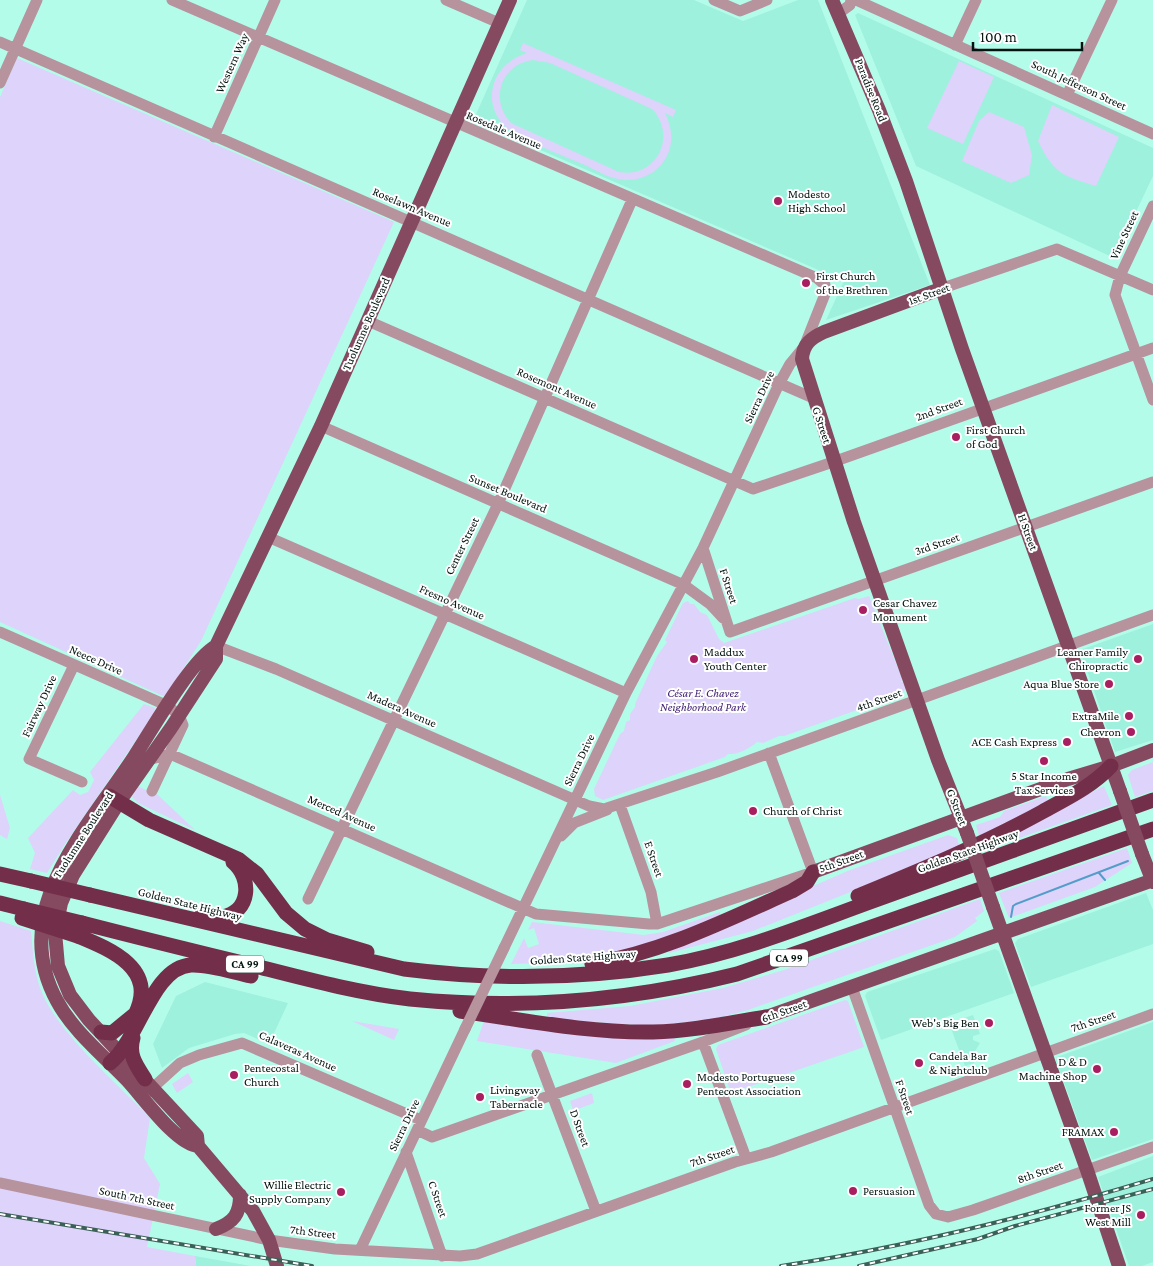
<svg xmlns="http://www.w3.org/2000/svg" width="1153" height="1266" font-family="'Crimson Pro',serif">
<style>
.built{fill:#9ef1dd}
.green{fill:#ded3fa;fill-rule:evenodd}
.lines{fill:none;stroke-linecap:round;stroke-linejoin:round}
.stream{stroke:#529dca;stroke-width:2}
.minor{stroke:#b7939e;stroke-width:11}
.major{stroke:#864a60;stroke-width:14}
.highway{stroke:#732f4a;stroke-width:15}
.rail-casing{stroke:#3b6057;stroke-width:4}
.rail{stroke:#fff;stroke-width:2;stroke-dasharray:5.5;stroke-linecap:butt}
.minor-bridge{stroke:#b7939e;stroke-width:11}
.major-bridge{stroke:#864a60;stroke-width:14}
.highway-bridge{stroke:#732f4a;stroke-width:15}
.poi-dot{fill:#a91e61;stroke:#fff;stroke-width:2}
.labels{text-anchor:middle;stroke-width:4;stroke-linejoin:round;paint-order:stroke}
.shield{fill:#fff;stroke:#4c5a57;stroke-width:1}
.shield-label{font-size:11px;font-weight:bold;fill:#00130f}
.street-label{font-size:12px;fill:#00130f;stroke:#fff}
.poi-label{font-size:12px;fill:#00130f;stroke:#fff;text-anchor:start}
.park-label{font-size:12px;font-style:italic;fill:#422272;stroke:#fff}
</style>
<rect width="100%" height="100%" fill="#b3fcea"/>
<!-- built -->
<path class="built" d="M527 0H694L743 21 798 0H818L930 285 826 320 844 281 473 121Z
M858 13 1153 148V176L1114 258 916 166 855 15Z
M1153 624V740L1115 752 1080 650Z
M1146 893 1153 910V944L1031 987 1015 943 1018 939Z
M995 949 999 951 1014 993 881 1040 865 996 867 992Z
M205 982 288 1003 269 1044 244 1033 235 1034 189 1048 162 1068 153 1044 176 996Z
M973 1015 980 1034 973 1036V1040L980 1043 974 1053V1063L965 1066 949 1023Z
M1153 1022V1139L1092 1160 1056 1060 1057 1057Z
M1153 1156V1262L1142 1266H1129L1098 1177Z
M195 1256 251 1266H196Z"/>
<!-- green -->
<path class="green" d="M523 43 676 110 673 117 665 113C673 129 674 146 664 161 655 174 640 181 624 180 611 179 597 171 585 165 562 156 540 146 518 136 479 115 485 66 527 53L520 50ZM533 60 550 63 652 109C678 136 656 179 619 172L511 123C489 100 501 64 533 60Z
M17 58 394 222 201 641 167 694 163 696 0 622V97Z
M959 61 994 77 963 144 927 128Z
M1052 105 1119 137 1096 186C1063 176 1054 174 1038 141Z
M989 112 1024 127 1032 155 1029 175 1011 183 962 161 979 121Z
M869 596 902 678 901 682H903L906 689 899 695 784 736H779L763 743 757 742C750 748 738 755 728 754L725 757 603 800 595 796 594 789 620 734 624 731 626 722 630 720V714L635 707V704L657 656 667 642 665 640 683 603 688 601 690 604H694L700 612 707 615 719 639 724 643 855 598 859 599Z
M144 704 155 708 154 714 65 844 47 873 30 869 35 853 28 838 73 790 80 795 88 792 94 780 90 772Z
M1153 762V791L1135 797 1128 775 1132 770Z
M137 786 158 795 195 830 138 803 132 797Z
M1104 786 1112 805 1014 840 1011 833Z
M0 795 10 828 7 839 0 835Z
M1046 796 1048 802 980 839 976 825 1000 817 1004 811Z
M948 835 957 838 960 848 753 931 669 953 668 949 850 870Z
M1127 848 1132 863 1095 887 1009 918 999 893Z
M980 899 984 911 975 918 977 921 955 937 748 1010 713 1019 654 1026 547 1019V1013L630 1006 723 988 784 970Z
M720 912V915C690 929 659 944 627 953 590 962 549 963 511 964L524 938 528 948 539 944 534 928 528 930 532 922 644 935 663 932Z
M0 921 31 931C33 952 34 976 43 995 62 1037 118 1084 150 1118L144 1158 160 1184 147 1247 195 1256 196 1266H0Z
M845 1000 848 1001 864 1047 731 1093 716 1049 718 1045Z
M352 1021 399 1029 394 1040Z
M484 1021 674 1036 675 1041 616 1063 477 1041Z
M188 1073 193 1082 177 1093 172 1084Z
M592 1093 594 1103 578 1109 579 1115 575 1117 570 1101Z"/>
<g class="lines">
<!-- stream -->
<path class="stream" d="M1099 873 1105 880
M1011 917 1013 906 1016 904 1128 861"/>
<!-- minor -->
<path class="minor" d="M172 0 817 278 825 285V294L804 347 790 364 779 384 703 548 626 693 504 948
M446 0 499 23
M714 0 740 11 767 0
M856 0 1153 134
M839 13 850 5 851 0
M0 42 813 398
M955 45 976 0
M0 83 37 0
M1067 95 1112 0
M214 137 275 0
M1153 206 1120 276 1115 295 1153 400
M943 288 1057 249 1153 290
M368 321 753 489 833 462 1153 348
M321 426 684 585 710 604 723 618
M268 537 626 693
M703 548 730 632 1153 482
M0 632 168 706 179 715 183 725 152 791
M216 646 276 669 589 806 604 809 717 772 1153 615
M74 665 29 759 82 782
M148 760 170 754 536 914 649 924H657L813 872 769 753
M620 805 651 892 657 924
M561 836 574 823 607 810
M308 899 498 504 632 200
M852 987 929 1205 936 1214 948 1217 973 1210 1153 1147
M703 1042 746 1158
M537 1055 596 1211
M147 1093 180 1063 199 1055 242 1043 421 1120
M417 1130 432 1137 703 1042 746 1025
M406 1152 442 1256
M0 1183 269 1240 335 1249 460 1256 477 1254 735 1162 771 1152 1153 1014
M360 1250 465 1029"/>
<!-- major -->
<path class="major" d="M832 0 879 110 906 181 962 349 1120 791
M943 288 824 332C811 338 803 344 802 359L854 522 938 760 967 833
M1142 854 1153 882
M813 872 1068 779 1111 766 1153 750
M993 907 1087 1170 1119 1266
M766 1017 1153 880
M198 1146C176 1144 143 1097 127 1080 104 1056 73 1031 57 1001 7 910 87 829 134 757 152 730 191 660 216 646
M216 1229C234 1222 240 1214 240 1195
M277 1266 269 1240 253 1211 198 1146 197 1136 89 1020 70 995 58 966 55 932 61 903 73 875 119 802 171 728 216 659V646L321 426 510 0"/>
<!-- highway -->
<path class="highway" d="M109 796 149 820 238 859 257 874 286 913 305 929 327 940 367 952
M0 874 31 881
M90 895 404 969C491 980 581 979 668 965 738 953 804 926 870 902 964 868 1059 834 1153 800
M858 896C921 870 982 845 1042 812 1067 798 1091 787 1111 766
M0 903 24 909
M202 914C209 916 215 918 222 917 251 912 252 878 233 862
M82 923C140 938 197 952 255 966 306 979 358 993 410 999 521 1010 629 1001 737 974L1153 829
M78 936C112 950 158 969 135 1015
M592 964C663 952 727 920 792 891L807 882 813 872
M460 1011C524 1020 588 1033 653 1032 691 1031 729 1023 766 1017
M101 1032 112 1033 134 1015
M133 1038C128 1055 136 1065 145 1079
M110 1063C139 1040 152 967 191 965 210 964 232 972 251 976"/>
<!-- rail casing -->
<g class="rail-casing">
<path id="rail" d="M0 1214 312 1266
M781 1266C907 1247 1031 1216 1153 1179
M859 1266 978 1239 1015 1226 1153 1189"/>
</g>
<!-- rail -->
<use href="#rail" class="rail"/>
<!-- minor-bridge -->
<path class="minor-bridge" d="M465 1029 504 948"/>
<!-- major-bridge -->
<path class="major-bridge" d="M1120 791 1142 854
M967 833 993 907"/>
<!-- highway-bridge -->
<path class="highway-bridge" d="M31 881 90 895
M24 909 82 923
M22 918 78 936"/>
</g>
<!-- markers -->
<g class="poi-dot">
<circle cx="778" cy="201" r="5"/>
<circle cx="806" cy="283" r="5"/>
<circle cx="956" cy="437" r="5"/>
<circle cx="863" cy="610" r="5"/>
<circle cx="694" cy="659" r="5"/>
<circle cx="1138" cy="659" r="5"/>
<circle cx="1109" cy="684" r="5"/>
<circle cx="1129" cy="716" r="5"/>
<circle cx="1131" cy="732" r="5"/>
<circle cx="1067" cy="742" r="5"/>
<circle cx="1044" cy="761" r="5"/>
<circle cx="753" cy="811" r="5"/>
<circle cx="989" cy="1023" r="5"/>
<circle cx="919" cy="1063" r="5"/>
<circle cx="1097" cy="1069" r="5"/>
<circle cx="234" cy="1075" r="5"/>
<circle cx="687" cy="1084" r="5"/>
<circle cx="480" cy="1097" r="5"/>
<circle cx="1114" cy="1132" r="5"/>
<circle cx="853" cy="1191" r="5"/>
<circle cx="341" cy="1192" r="5"/>
<circle cx="1141" cy="1215" r="5"/>
</g>
<g class="labels">
<!-- shield labels -->
<g class="shield">
<rect x="770" y="949.5" width="38" height="17" rx="4"/>
<rect x="226" y="955.5" width="38" height="17" rx="4"/>
</g>
<g class="shield-label">
<text x="789" y="962">CA 99</text>
<text x="245" y="968">CA 99</text>
</g>
<!-- street labels -->
<g class="street-label">
<text transform="translate(232 63) rotate(-66)" y="4">Western Way</text>
<text transform="translate(1079 85) rotate(25)" y="4">South Jefferson Street</text>
<text transform="translate(871 90) rotate(68)" y="4">Paradise Road</text>
<text transform="translate(504 130) rotate(23)" y="4">Rosedale Avenue</text>
<text transform="translate(412 207) rotate(23)" y="4">Roselawn Avenue</text>
<text transform="translate(1124 235) rotate(-65)" y="4">Vine Street</text>
<text transform="translate(929 294) rotate(-20)" y="4">1st Street</text>
<text transform="translate(366 324) rotate(-66)" y="4">Tuolumne Boulevard</text>
<text transform="translate(557 388) rotate(24)" y="4">Rosemont Avenue</text>
<text transform="translate(759 397) rotate(-65)" y="4">Sierra Drive</text>
<text transform="translate(939 409) rotate(-20)" y="4">2nd Street</text>
<text transform="translate(822 425) rotate(72)" y="4">G Street</text>
<text transform="translate(508 493) rotate(23)" y="4">Sunset Boulevard</text>
<text transform="translate(1028 532) rotate(70)" y="4">H Street</text>
<text transform="translate(937 544) rotate(-19)" y="4">3rd Street</text>
<text transform="translate(462 546) rotate(-64)" y="4">Center Street</text>
<text transform="translate(729 586) rotate(72)" y="4">F Street</text>
<text transform="translate(452 602) rotate(24)" y="4">Fresno Avenue</text>
<text transform="translate(96 660) rotate(24)" y="4">Neece Drive</text>
<text transform="translate(879 700) rotate(-20)" y="4">4th Street</text>
<text transform="translate(39 706) rotate(-65)" y="4">Fairway Drive</text>
<text transform="translate(402 709) rotate(24)" y="4">Madera Avenue</text>
<text transform="translate(579 760) rotate(-64)" y="4">Sierra Drive</text>
<text transform="translate(957 807) rotate(69)" y="4">G Street</text>
<text transform="translate(342 813) rotate(24)" y="4">Merced Avenue</text>
<text transform="translate(83 835) rotate(-57)" y="4">Tuolumne Boulevard</text>
<text transform="translate(968 851) rotate(-20)" y="4">Golden State Highway</text>
<text transform="translate(654 859) rotate(71)" y="4">E Street</text>
<text transform="translate(841 861) rotate(-20)" y="4">5th Street</text>
<text transform="translate(190 904) rotate(14)" y="4">Golden State Highway</text>
<text transform="translate(583 957) rotate(-4)" y="4">Golden State Highway</text>
<text transform="translate(784 1011) rotate(-20)" y="4">6th Street</text>
<text transform="translate(1093 1021) rotate(-19)" y="4">7th Street</text>
<text transform="translate(298 1051) rotate(24)" y="4">Calaveras Avenue</text>
<text transform="translate(905 1097) rotate(71)" y="4">F Street</text>
<text transform="translate(404 1125) rotate(-64)" y="4">Sierra Drive</text>
<text transform="translate(580 1128) rotate(70)" y="4">D Street</text>
<text transform="translate(712 1156) rotate(-19)" y="4">7th Street</text>
<text transform="translate(1040 1172) rotate(-19)" y="4">8th Street</text>
<text transform="translate(137 1198) rotate(12)" y="4">South 7th Street</text>
<text transform="translate(438 1199) rotate(71)" y="4">C Street</text>
<text transform="translate(313 1232) rotate(7)" y="4">7th Street</text>
</g>
<!-- poi labels -->
<g class="poi-label">
<text x="788" y="198">Modesto<tspan x="788" dy="14">High School</tspan></text>
<text x="816" y="280">First Church<tspan x="816" dy="14">of the Brethren</tspan></text>
<text x="966" y="434">First Church<tspan x="966" dy="14">of God</tspan></text>
<text x="873" y="607">Cesar Chavez<tspan x="873" dy="14">Monument</tspan></text>
<text x="704" y="656">Maddux<tspan x="704" dy="14">Youth Center</tspan></text>
<text x="1128" y="656" text-anchor="end">Leamer Family<tspan x="1128" dy="14">Chiropractic</tspan></text>
<text x="1099" y="688" text-anchor="end">Aqua Blue Store</text>
<text x="1119" y="720" text-anchor="end">ExtraMile</text>
<text x="1121" y="736" text-anchor="end">Chevron</text>
<text x="1057" y="746" text-anchor="end">ACE Cash Express</text>
<text x="1044" y="780" text-anchor="middle">5 Star Income<tspan x="1044" dy="14">Tax Services</tspan></text>
<text x="763" y="815">Church of Christ</text>
<text x="979" y="1027" text-anchor="end">Web's Big Ben</text>
<text x="929" y="1060">Candela Bar<tspan x="929" dy="14">&amp; Nightclub</tspan></text>
<text x="1087" y="1066" text-anchor="end">D &amp; D<tspan x="1087" dy="14">Machine Shop</tspan></text>
<text x="244" y="1072">Pentecostal<tspan x="244" dy="14">Church</tspan></text>
<text x="697" y="1081">Modesto Portuguese<tspan x="697" dy="14">Pentecost Association</tspan></text>
<text x="490" y="1094">Livingway<tspan x="490" dy="14">Tabernacle</tspan></text>
<text x="1104" y="1136" text-anchor="end">FRAMAX</text>
<text x="331" y="1189" text-anchor="end">Willie Electric<tspan x="331" dy="14">Supply Company</tspan></text>
<text x="863" y="1195">Persuasion</text>
<text x="1131" y="1212" text-anchor="end">Former JS<tspan x="1131" dy="14">West Mill</tspan></text>
</g>
<!-- park labels -->
<g class="park-label">
<text x="703" y="697">César E. Chavez<tspan x="703" dy="14">Neighborhood Park</tspan></text>
</g>
</g>
<!-- scale -->
<path d="M973 42v8h109v-8" fill="none" stroke="#00130f" stroke-width="2.5"/>
<text x="980" y="42" font-size="15" fill="#00130f" stroke="#ffffff" stroke-width="4" paint-order="stroke">100 m</text>
</svg>
